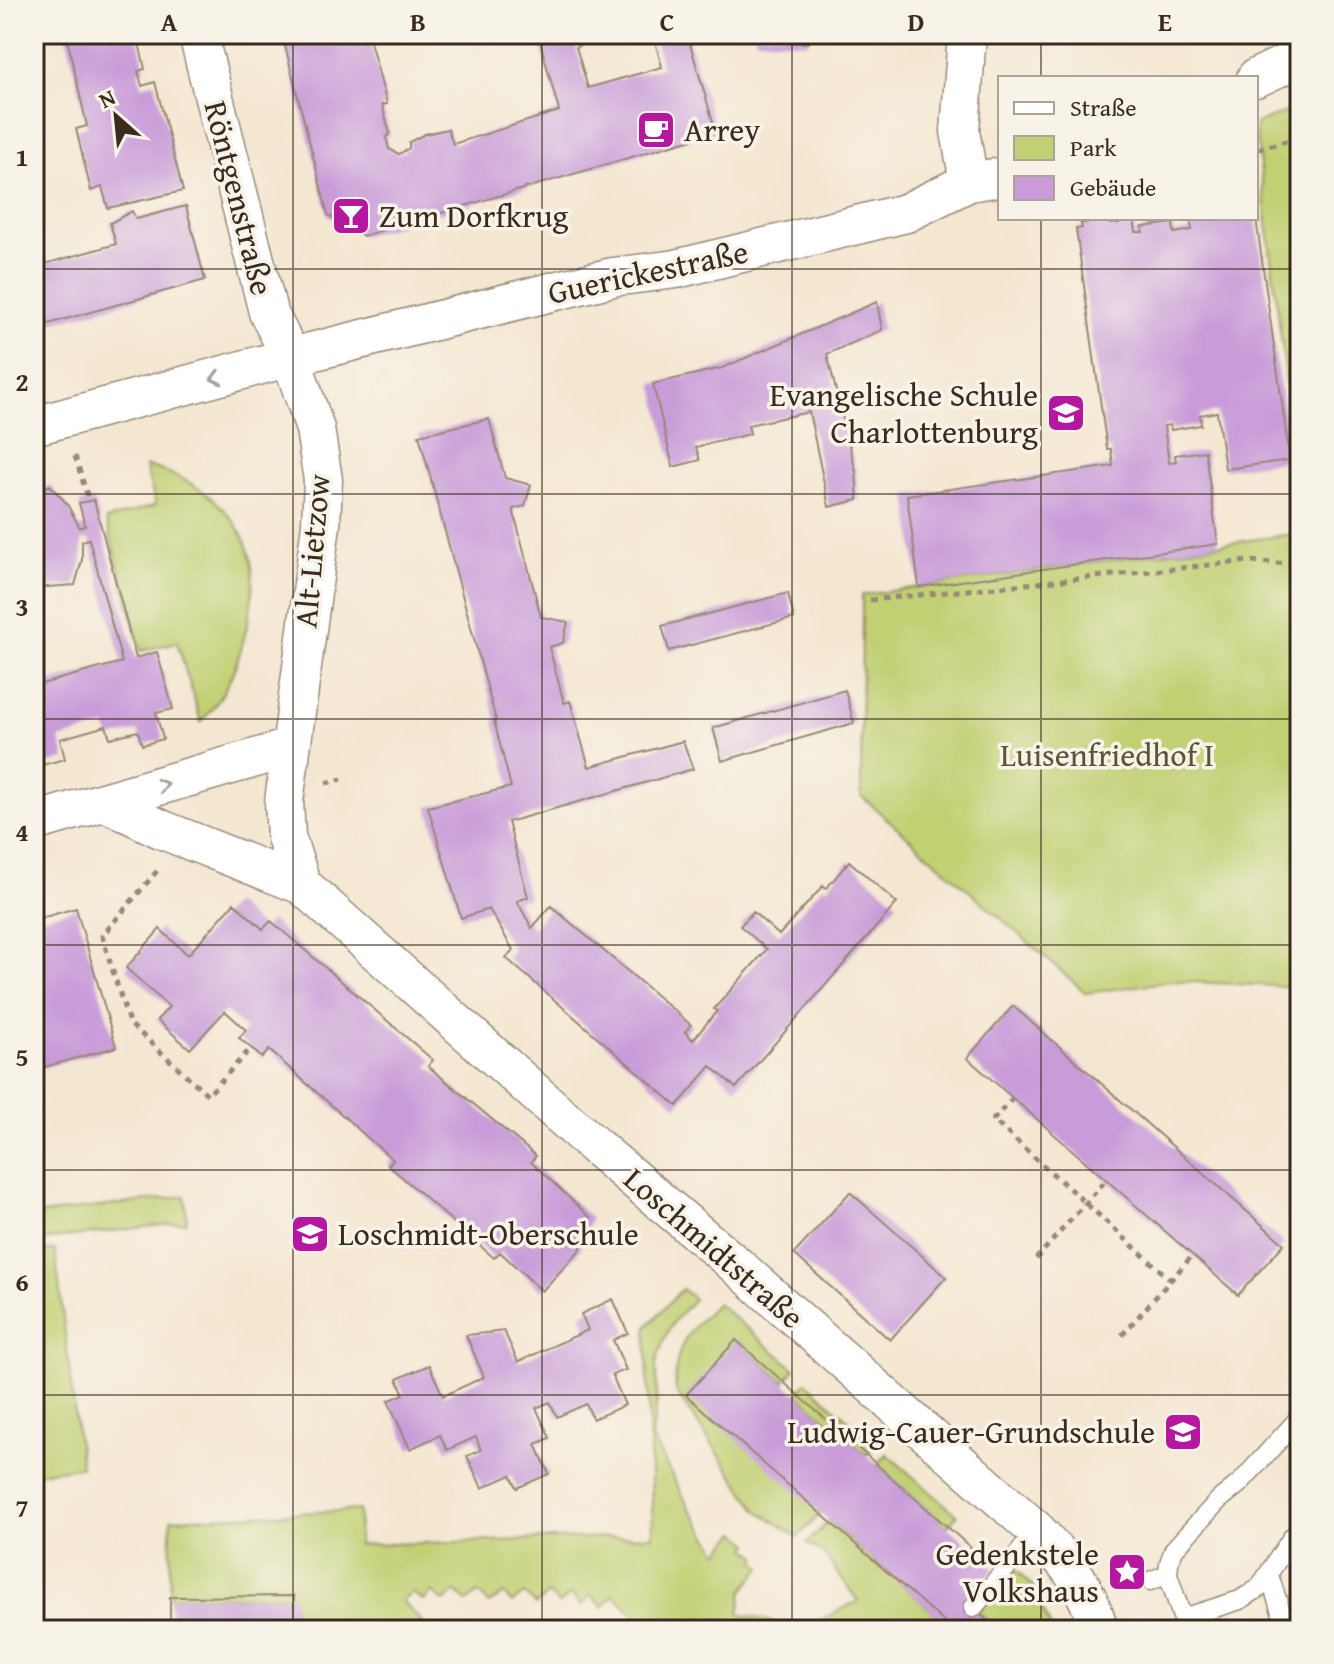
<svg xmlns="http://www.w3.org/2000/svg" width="1334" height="1664" font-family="'Gentium Book Plus',serif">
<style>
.green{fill:#c1d073;stroke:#7e7d48;stroke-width:2}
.building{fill:#c99cd9}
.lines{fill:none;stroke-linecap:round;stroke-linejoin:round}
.lane-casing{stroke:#988878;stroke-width:21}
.street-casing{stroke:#988878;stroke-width:41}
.path{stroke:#988878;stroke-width:5;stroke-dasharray:6 6;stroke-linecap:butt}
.lane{stroke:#fff;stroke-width:18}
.street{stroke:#fff;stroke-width:38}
.oneway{stroke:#a79f9a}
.grid{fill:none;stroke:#3b2a1e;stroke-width:2;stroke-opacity:0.55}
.labels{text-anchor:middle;stroke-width:7;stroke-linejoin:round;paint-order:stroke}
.poi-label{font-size:32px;fill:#3b2a1e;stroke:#f7f3e8;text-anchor:start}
.street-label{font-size:32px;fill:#3b2a1e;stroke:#f7f3e8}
.park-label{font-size:32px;fill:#5c5433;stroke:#f7f3e8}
.neatline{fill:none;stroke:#3b2a1e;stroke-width:3}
.grid-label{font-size:26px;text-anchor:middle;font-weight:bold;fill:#3b2a1e}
</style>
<rect width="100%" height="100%" fill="#f7f3e8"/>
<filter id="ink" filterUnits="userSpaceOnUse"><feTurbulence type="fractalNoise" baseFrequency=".0125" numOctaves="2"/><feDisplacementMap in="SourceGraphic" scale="16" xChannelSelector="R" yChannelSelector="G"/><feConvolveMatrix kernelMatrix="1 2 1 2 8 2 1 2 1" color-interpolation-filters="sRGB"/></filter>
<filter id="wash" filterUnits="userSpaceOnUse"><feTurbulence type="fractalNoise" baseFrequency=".006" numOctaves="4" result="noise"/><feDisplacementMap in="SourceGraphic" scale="32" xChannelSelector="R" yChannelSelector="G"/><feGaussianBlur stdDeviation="1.8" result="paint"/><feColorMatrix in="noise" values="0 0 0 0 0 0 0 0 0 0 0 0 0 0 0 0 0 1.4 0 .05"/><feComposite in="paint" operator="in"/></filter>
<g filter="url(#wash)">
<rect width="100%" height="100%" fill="#f4e7d1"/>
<!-- green -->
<path class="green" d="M1300 106V494L1256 133V124Z
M145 466C192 476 240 510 251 560 255 583 251 611 245 634 237 667 225 697 201 722L177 642 141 651 106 520 156 505Z
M1300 533V987L1173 981 1086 993 861 796 862 595Z
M185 1196 187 1222 34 1241V1215Z
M55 1250 81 1467 34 1473V1253Z
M682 1289 694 1299 674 1321 664 1339 656 1363 657 1400 652 1438 691 1511 719 1552 737 1532 750 1544 747 1548 758 1557 756 1561 762 1567 743 1591 739 1614 803 1629 858 1601 822 1552 807 1543 829 1521 946 1623 940 1630 650 1629 614 1595 602 1607 592 1595 581 1605 571 1594 560 1604 548 1594 536 1605 524 1594 512 1603 503 1594 489 1604 478 1593 467 1602 456 1592 444 1602 432 1592 424 1601 412 1593 402 1601 424 1624 404 1623 370 1630H294L293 1596 170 1597 171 1519 359 1510 358 1545 653 1536 646 1328Z
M717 1303 795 1369 784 1382 736 1341 821 1513 798 1537 757 1510 676 1392C672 1348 687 1333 717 1303Z
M806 1382 876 1444 866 1455 797 1394Z
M887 1454 957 1515 947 1527 877 1465Z
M1016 1570 1032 1586 1052 1630H998L978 1612Z"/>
<g id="blocks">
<!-- building -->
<path class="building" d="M66 34H137L145 69 138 71 142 86 155 82 183 191 108 208 102 187 91 191 76 129 87 126Z
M282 34H368L387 104 382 105 390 134 386 137 389 149 399 154 409 148V142L425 134 448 129 453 144 559 111 538 34H582L579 46 576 47 588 88 662 67 653 34H687L716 132 363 236 328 215Z
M755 34H808V43L755 39Z
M186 206 205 280 34 328V267L116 244 110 223 132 211 136 219Z
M1090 218H1109L1110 224 1119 223V218H1134L1136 232H1143L1142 227 1173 223 1174 233 1192 230 1190 218H1256L1290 460 1225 469 1217 412 1200 415 1201 425 1171 430 1170 425 1164 426 1169 463 1176 461 1175 455 1205 451 1218 544 919 587 907 495 1113 466 1111 449H1107L1076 229 1082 228 1081 223 1091 222Z
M877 302 882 330 827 354 856 472 858 500 829 507 809 412 748 425 750 434 696 447 700 460 673 467 653 384 722 368Z
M489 419 505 478 531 485 525 506 513 509 541 617 568 622 563 643 549 647 564 703 570 701 589 767 683 741 693 769 508 822 528 897 517 901 532 928 551 906 691 1025 685 1032 693 1040 717 1011 714 1009 767 949 740 926 753 912 779 935 823 886 826 889 849 861 897 903 736 1088 711 1066 677 1106 506 958 513 950 489 909 461 918 428 807 511 787 494 721 496 720 419 435Z
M50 485 67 504 80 528 85 526 79 503 94 500 136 658 157 652 173 709 156 713 163 739 142 745 138 731 110 738 106 726 60 739 65 759 34 767V686L122 662 89 539 82 541V560L75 585 34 588V494Z
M788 593 794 618 669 651 662 626Z
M845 690 854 723 722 761 713 728Z
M234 903 263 929 271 921 433 1060 428 1066 536 1156 531 1162 591 1218 580 1250 542 1291 500 1252 494 1258 388 1165 393 1160 269 1050 262 1058 251 1048 239 1038 246 1030 225 1011 190 1049 157 1020 169 1007 126 968 160 929 188 955Z
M76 908 116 1047 34 1070V920Z
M1013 1006 1284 1244 1238 1295 967 1058Z
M850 1192 946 1277 890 1340 794 1254Z
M613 1299 628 1333 613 1340 626 1370 612 1375 625 1405 593 1419 586 1404 557 1417 550 1402 536 1408 550 1438 536 1444 549 1474 517 1488 511 1475 482 1488 467 1456 481 1450 476 1437 447 1450 440 1435 410 1449 388 1401 404 1394 397 1379 429 1365 443 1396 484 1377 466 1335 504 1331 518 1362 588 1330 581 1314Z
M736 1340 995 1569 966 1602 998 1630H953L686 1395Z
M294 1596V1630H170V1597Z"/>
</g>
</g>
<g filter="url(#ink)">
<use href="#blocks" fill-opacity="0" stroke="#988878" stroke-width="2"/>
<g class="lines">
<!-- lane casing -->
<g class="lane-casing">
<path id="lane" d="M1168 1574 1186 1629
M1269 1575 1287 1630
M1150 1581 1168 1574 1169 1563 1174 1549 1219 1500 1240 1483 1300 1417
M973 1608 1037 1531
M1183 1618 1240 1600 1259 1588 1293 1536 1300 1530"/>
</g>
<!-- street casing -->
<g class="street-casing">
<path id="street" d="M198 34 268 312 291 357 315 429 323 480 321 525 284 802 286 837 302 885
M967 34 960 131 969 182
M1256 78 1300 57
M34 426 291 357 551 292 613 277 676 269 906 213 969 182 1000 177
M105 802 163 830 302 885 595 1146 736 1265 1037 1531C1069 1565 1086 1584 1099 1630
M34 822 290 748"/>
</g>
<!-- path -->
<path class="path" d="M1258 149 1300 137
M75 456 89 501
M870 600 1249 561 1300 565
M326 783 342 779
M157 871 102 936 129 1023 208 1095 251 1048
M1013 1098 993 1120 1171 1280
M1036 1259 1107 1179
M1122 1335 1193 1255"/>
<!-- lane -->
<use href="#lane" class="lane"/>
<!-- street -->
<use href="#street" class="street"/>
</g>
<!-- one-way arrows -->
<defs><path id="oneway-chevron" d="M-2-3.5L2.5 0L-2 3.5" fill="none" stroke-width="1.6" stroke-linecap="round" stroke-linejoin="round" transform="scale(2)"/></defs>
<g class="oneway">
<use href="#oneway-chevron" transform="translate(216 378) rotate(165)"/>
<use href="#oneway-chevron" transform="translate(163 785) rotate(-16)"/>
</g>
</g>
<!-- grid -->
<path class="grid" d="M293 34V1630M542 34V1630M792 34V1630M1041 34V78M1041 218V1630M34 269H1300M34 494H1300M34 719H1300M34 945H1300M34 1170H1300M34 1395H1300"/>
<!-- icons -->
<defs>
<g id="cafe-square" transform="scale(2)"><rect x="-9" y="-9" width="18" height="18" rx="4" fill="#b5179e" stroke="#f7f3e8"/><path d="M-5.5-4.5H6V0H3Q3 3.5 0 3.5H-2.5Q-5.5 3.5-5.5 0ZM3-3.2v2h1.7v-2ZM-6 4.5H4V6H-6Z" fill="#fff"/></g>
<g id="bar-square" transform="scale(2)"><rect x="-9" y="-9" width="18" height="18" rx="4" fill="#b5179e" stroke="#f7f3e8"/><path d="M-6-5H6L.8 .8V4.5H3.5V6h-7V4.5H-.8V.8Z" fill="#fff"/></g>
<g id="school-square" transform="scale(2)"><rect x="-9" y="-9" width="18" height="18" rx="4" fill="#b5179e" stroke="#f7f3e8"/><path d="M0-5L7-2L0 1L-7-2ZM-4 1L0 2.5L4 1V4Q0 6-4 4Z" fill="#fff"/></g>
<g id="sight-square" transform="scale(2)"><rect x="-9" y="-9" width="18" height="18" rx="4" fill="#b5179e" stroke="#f7f3e8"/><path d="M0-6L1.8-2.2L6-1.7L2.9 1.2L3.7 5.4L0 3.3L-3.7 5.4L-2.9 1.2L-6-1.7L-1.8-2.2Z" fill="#fff"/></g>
</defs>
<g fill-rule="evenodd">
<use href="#cafe-square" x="656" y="130"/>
<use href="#bar-square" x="351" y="216"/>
<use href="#school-square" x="1066" y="413"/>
<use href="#school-square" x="310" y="1234"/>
<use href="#school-square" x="1183" y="1432"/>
<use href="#sight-square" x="1127" y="1572"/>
</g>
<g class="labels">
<!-- poi labels -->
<g class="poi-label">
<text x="684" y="141">Arrey</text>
<text x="379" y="227">Zum Dorfkrug</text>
<text x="1038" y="406" text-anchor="end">Evangelische Schule<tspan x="1038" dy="37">Charlottenburg</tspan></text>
<text x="338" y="1245">Loschmidt-Oberschule</text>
<text x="1155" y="1443" text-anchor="end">Ludwig-Cauer-Grundschule</text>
<text x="1099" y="1565" text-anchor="end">Gedenkstele<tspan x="1099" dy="37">Volkshaus</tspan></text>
</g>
<!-- street labels -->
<g class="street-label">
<text transform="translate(239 198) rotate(76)" y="11">Röntgenstraße</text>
<text transform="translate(648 272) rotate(-12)" y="11">Guerickestraße</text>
<text transform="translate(312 551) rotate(-85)" y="11">Alt-Lietzow</text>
<text transform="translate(714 1248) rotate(41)" y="11">Loschmidtstraße</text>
</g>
<!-- park labels -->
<g class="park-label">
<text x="1107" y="766">Luisenfriedhof I</text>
</g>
</g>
<!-- margin -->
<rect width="1334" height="1664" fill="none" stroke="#f7f3e8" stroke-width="88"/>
<!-- legend -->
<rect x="998" y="76" width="260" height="144" fill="#f7f3e8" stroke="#aca397" stroke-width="2"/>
<rect x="1014" y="102" width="40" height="12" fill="#ffffff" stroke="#aca397" stroke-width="2"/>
<text x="1070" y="116" font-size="24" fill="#3b2a1e">Straße</text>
<rect x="1014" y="136" width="40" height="24" fill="#c1d073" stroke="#aca397" stroke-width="2"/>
<text x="1070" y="156" font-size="24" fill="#3b2a1e">Park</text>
<rect x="1014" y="176" width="40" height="24" fill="#c99cd9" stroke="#aca397" stroke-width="2"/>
<text x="1070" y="196" font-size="24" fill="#3b2a1e">Gebäude</text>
<!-- north arrow -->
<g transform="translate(116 116) rotate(333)" stroke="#f7f3e8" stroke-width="6" paint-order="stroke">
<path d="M0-6L14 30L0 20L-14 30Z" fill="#3b2a1e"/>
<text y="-12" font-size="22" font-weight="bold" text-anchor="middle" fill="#3b2a1e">N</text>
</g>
<rect x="44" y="44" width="1246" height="1576" class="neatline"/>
<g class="grid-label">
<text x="169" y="31">A</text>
<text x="418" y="31">B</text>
<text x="667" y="31">C</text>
<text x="916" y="31">D</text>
<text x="1165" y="31">E</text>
<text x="22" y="166">1</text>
<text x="22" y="391">2</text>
<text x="22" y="616">3</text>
<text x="22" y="841">4</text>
<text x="22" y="1066">5</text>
<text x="22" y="1291">6</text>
<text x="22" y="1517">7</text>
</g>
</svg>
